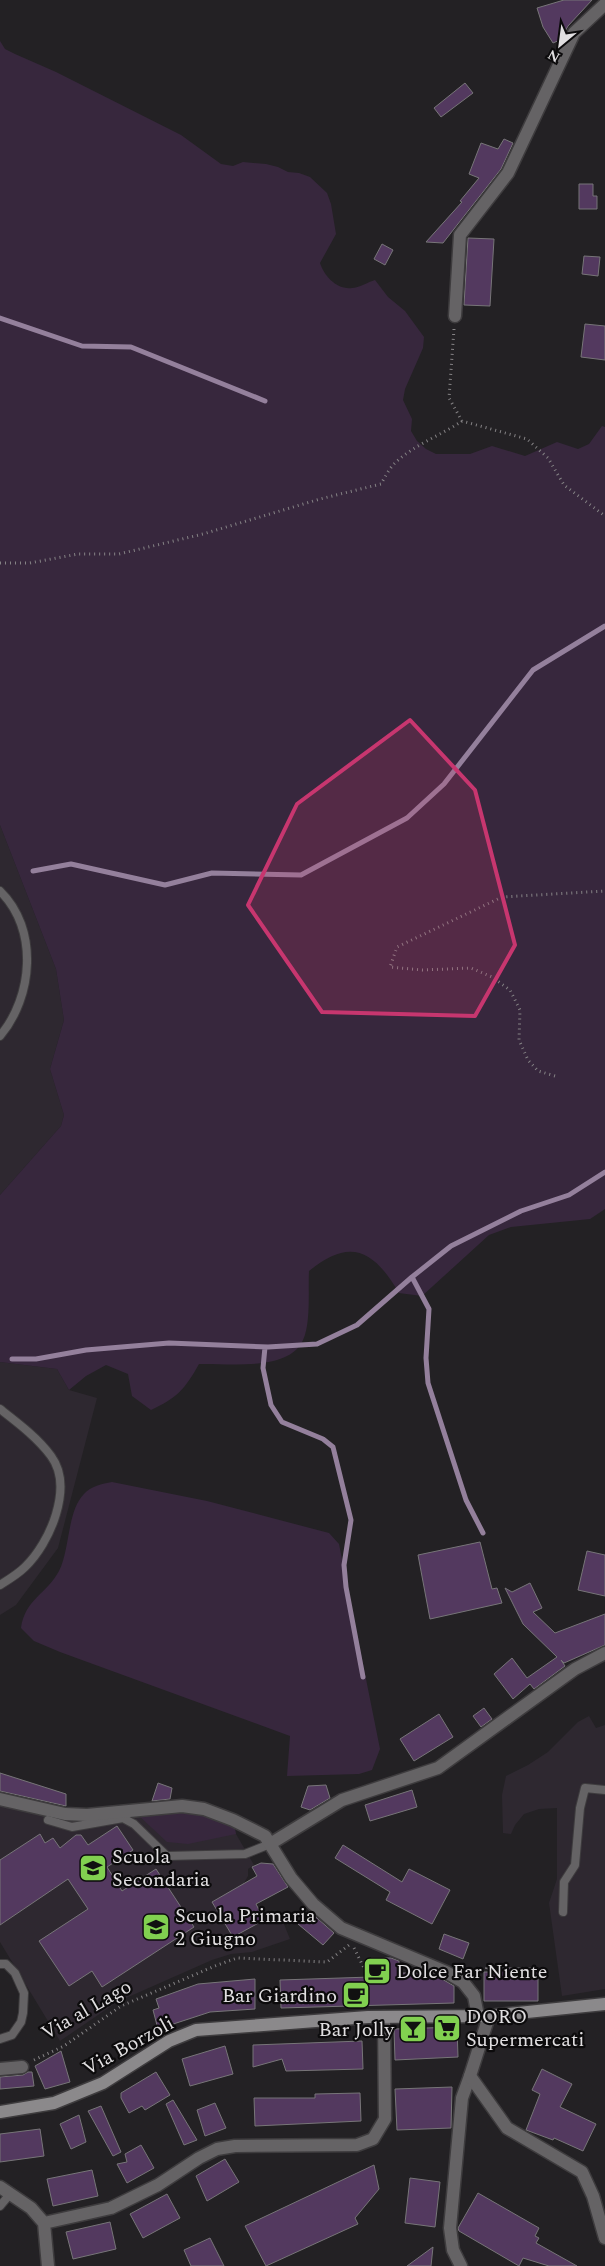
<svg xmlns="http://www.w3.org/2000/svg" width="605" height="2266" font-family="Spectral,serif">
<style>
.built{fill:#2e2830}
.green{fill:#37273d}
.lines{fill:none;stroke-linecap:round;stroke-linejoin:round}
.stream{stroke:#94809c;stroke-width:5}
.building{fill:#53395f;stroke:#777578}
.service-casing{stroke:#3e3c3e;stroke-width:10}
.minor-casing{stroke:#3e3c3e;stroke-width:15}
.tertiary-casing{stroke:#3e3c3e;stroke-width:15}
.secondary-casing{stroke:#3e3c3e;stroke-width:15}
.path{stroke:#858385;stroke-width:3;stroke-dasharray:1 4;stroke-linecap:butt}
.service{stroke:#656365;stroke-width:8}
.minor{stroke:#656365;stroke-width:12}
.tertiary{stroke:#656365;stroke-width:12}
.secondary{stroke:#8b898b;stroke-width:12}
.marked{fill:#c7366f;fill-opacity:0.2;stroke:#c7366f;stroke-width:4;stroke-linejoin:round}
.labels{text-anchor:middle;stroke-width:4.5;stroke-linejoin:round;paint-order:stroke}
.poi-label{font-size:20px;fill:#e1dfe1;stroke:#0c0b0c;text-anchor:start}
.street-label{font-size:20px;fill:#e1dfe1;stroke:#0c0b0c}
</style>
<rect width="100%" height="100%" fill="#232124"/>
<!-- built -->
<path class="built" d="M0 825 56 969 64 1020 50 1069 64 1115 61 1126 0 1195Z
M0 1362 57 1369 69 1390 97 1398 58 1548 16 1605 0 1615Z
M589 1716 596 1728 605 1725V1989L562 1996 549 1903 557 1879V1808L539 1809 524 1814 515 1825 511 1834 503 1833 502 1795 506 1776 528 1765 548 1752 578 1722Z
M0 1799 108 1814 233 1820 236 1834 254 1865 248 1869V1876L244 1883 264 1920 279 1912 290 1939 252 1952 231 1954 212 1960 117 2002 60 2041 0 1942Z"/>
<!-- green -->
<path class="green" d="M0 41 5 49 15 54 56 72 181 135 221 164 233 166 243 162 266 164 278 167 288 172 299 173 310 177 327 193 331 204 336 234 320 263C324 276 337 290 352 288 359 288 368 282 375 280L388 297 405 311 424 337 423 348 405 389 403 400 412 419 411 431 417 441 426 449 436 454H470L492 446 525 456 557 442 578 449 589 444 602 426 605 427V1209L590 1219 511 1227 489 1235 422 1296 399 1293C374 1250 350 1237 309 1271 308 1290 311 1323 303 1340 289 1372 228 1363 199 1364 185 1389 177 1398 151 1410L132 1396 128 1374 106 1365 86 1376 69 1390 57 1369 0 1362V1195L61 1126 64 1115 50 1069 64 1020 56 969 0 825Z
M112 1482 207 1501 329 1533 339 1544 380 1749 372 1770 359 1774 287 1776 290 1736 60 1652 34 1641 21 1628C25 1599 47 1594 59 1571 70 1550 67 1511 84 1494 91 1486 102 1484 112 1482Z
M182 1806 233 1820 236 1834 188 1844 167 1842 137 1814Z"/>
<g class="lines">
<!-- stream -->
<path class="stream" d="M0 318 82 346 131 347 265 401
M33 871 71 864 165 885 212 873 301 875 407 818 444 784 533 670 605 626
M412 1277 429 1309 426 1358 428 1383 466 1500 483 1533
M265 1347 263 1368 271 1405 282 1422 323 1439 333 1447 351 1520 344 1565 346 1587 363 1677
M12 1359H36L86 1350 169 1343 268 1347 317 1344 357 1325 412 1277 451 1246 521 1211 569 1195 605 1172"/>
</g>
<!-- building -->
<path class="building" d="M564 0H592L568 26 560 40 553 43 543 27 537 8Z
M465 83 473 93 441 117 434 108Z
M504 139 513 143 501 169 443 243 426 242 462 202 460 201 479 178 469 174 481 143 498 149Z
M579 184H593V196H597V209H579Z
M468 238 494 239 490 306 464 305Z
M382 244 393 250 385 265 374 259Z
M584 256 600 257 598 276 582 274Z
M585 324 605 326V360L581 357Z
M480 1542 492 1589 497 1588 502 1603 430 1619 418 1555Z
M587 1551 605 1555V1596L578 1590Z
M530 1583 542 1608 533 1612 555 1633 605 1614V1645L564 1663 561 1660 565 1666 534 1689 530 1684 513 1699 494 1674 512 1658 527 1678 557 1657 523 1624 505 1588 512 1592Z
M484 1708 492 1719 481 1727 473 1716Z
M439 1714 453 1737 414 1761 400 1739Z
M0 1773 66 1794V1806L0 1791Z
M158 1783 172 1788 170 1799 152 1801Z
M326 1785 330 1798 310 1810 301 1807 308 1786Z
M412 1790 417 1807 370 1821 365 1805Z
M117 1826 133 1850 107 1867 122 1891 156 1869 194 1927 102 1987 92 1971 69 1986 39 1941 88 1909 68 1879 0 1925V1860L40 1834 45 1843 53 1838 60 1848 76 1835H81L88 1845Z
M343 1845 402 1882 409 1869 450 1890 432 1924 386 1900 390 1892 335 1858Z
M261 1863 273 1864 288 1887 256 1904 264 1920 233 1937 212 1902 257 1876 252 1867Z
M309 1911 334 1933 323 1945 298 1924Z
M444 1934 469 1943 463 1959 439 1949Z
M371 1958H391L399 1961V1973H427L442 1979 454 1986V2003L281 2008 280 1980 371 1977Z
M485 1968H538V2001H484V1972H496Z
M255 1979V2009L210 2012 158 2029 153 2010 159 2008 156 1999 198 1984Z
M457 2027 458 2057 395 2060 394 2029Z
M362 2041 363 2069 286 2071 282 2059 253 2067V2045Z
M225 2046 233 2074 190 2086 182 2059Z
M61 2051 70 2082 45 2089 35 2066Z
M542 2069 572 2084 560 2107 596 2124 583 2151 554 2138 553 2140 526 2130 540 2094 532 2090Z
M28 2072H32L34 2086 0 2089V2077L23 2075Z
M156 2072 170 2095 145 2110 142 2106 129 2113 121 2098V2093Z
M452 2087 451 2128 397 2130 395 2089Z
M360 2093 361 2121 255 2126 254 2098H315V2094Z
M173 2100 197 2140 184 2145 166 2104Z
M215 2103 226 2128 205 2136 197 2110Z
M101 2106 121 2152 113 2156 88 2111Z
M79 2115 86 2142 71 2149 60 2124Z
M40 2129 44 2156 0 2162V2134Z
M141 2145 154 2168 127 2183 117 2164 127 2162 125 2154Z
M225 2159 239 2182 207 2201 196 2176Z
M374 2165 379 2189 355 2218 358 2224 266 2266 245 2226Z
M92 2170 98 2196 53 2206 47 2179Z
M410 2178 440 2182 435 2227 405 2223Z
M478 2193 539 2228 535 2236 539 2238 536 2243 577 2266H549L523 2258 519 2266 459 2231 458 2228Z
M167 2194 180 2218 143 2238 130 2214Z
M110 2222 116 2249 73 2259 66 2232Z
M210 2238 224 2266H191L184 2250Z
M433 2247 431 2266H407Z"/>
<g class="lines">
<!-- service casing -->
<g class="service-casing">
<path id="service" d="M0 891C39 929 33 997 0 1036
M0 1409C18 1423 38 1438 51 1456 74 1487 50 1543 25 1567 18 1574 8 1580 0 1585
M48 1820 72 1827 123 1818 134 1824 167 1856 245 1854 270 1844
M563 1912 564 1882 575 1865 580 1808 585 1788 605 1790
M0 1964H6L15 1973 24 1993 23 2013 21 2022 12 2035 0 2039
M0 2206 10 2194"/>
</g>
<!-- minor casing -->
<g class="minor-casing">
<path id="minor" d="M455 316 460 235 508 173 574 33 605 4
M0 1799 65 1814 87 1815 182 1806 204 1809 233 1820 265 1836 291 1878 313 1904 341 1928 446 1972 463 1982 474 1996 478 2016
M270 1844 342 1800 438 1768 575 1669 605 1653
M0 2069 22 2067
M0 2187 31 2208 44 2223 48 2266
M44 2223 111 2208 158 2185 199 2158 217 2149 235 2146 357 2145 373 2139 385 2119 384 2017
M461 2266 453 2250 450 2228 462 2098 470 2076"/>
</g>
<!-- tertiary casing -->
<g class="tertiary-casing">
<path id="tertiary" d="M489 2016 470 2076 507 2128 582 2172 593 2196 605 2238"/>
</g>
<!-- secondary casing -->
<g class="secondary-casing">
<path id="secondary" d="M0 2112 54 2103 103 2083 169 2041 196 2030 368 2017 489 2016 605 2004"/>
</g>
<!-- path -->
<path class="path" d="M454 329 449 398 462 421 527 439 548 458 564 485 605 516
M0 563H30L78 554H119L203 534 320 499 381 484C385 477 389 469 394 464 413 445 440 436 462 421
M555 1076 538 1071 528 1060 519 1040 520 1010 510 990 492 977 471 968 422 970 390 967 397 947 502 897 605 891
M354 1948 367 1974V2003
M34 2060 64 2046 121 2006 215 1966 237 1958 327 1962 349 1945"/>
<!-- service -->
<use href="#service" class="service"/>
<!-- minor -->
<use href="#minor" class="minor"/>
<!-- tertiary -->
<use href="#tertiary" class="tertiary"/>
<!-- secondary -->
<use href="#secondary" class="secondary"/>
</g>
<!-- marked area -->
<path class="marked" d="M410 720 475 790 515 945 475 1016 322 1012 248 905 297 804Z"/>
<!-- icons -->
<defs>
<g id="school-square" transform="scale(1.4375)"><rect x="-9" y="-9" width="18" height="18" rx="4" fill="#81d050" stroke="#0c0b0c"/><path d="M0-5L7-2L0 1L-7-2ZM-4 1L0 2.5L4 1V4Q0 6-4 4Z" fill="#111"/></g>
<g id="cafe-square" transform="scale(1.4375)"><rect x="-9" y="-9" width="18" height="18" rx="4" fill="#81d050" stroke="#0c0b0c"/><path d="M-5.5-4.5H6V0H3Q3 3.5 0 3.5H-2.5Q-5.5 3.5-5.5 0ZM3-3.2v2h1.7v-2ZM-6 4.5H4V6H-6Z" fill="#111"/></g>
<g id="supermarket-square" transform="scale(1.4375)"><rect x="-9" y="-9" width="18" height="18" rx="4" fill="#81d050" stroke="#0c0b0c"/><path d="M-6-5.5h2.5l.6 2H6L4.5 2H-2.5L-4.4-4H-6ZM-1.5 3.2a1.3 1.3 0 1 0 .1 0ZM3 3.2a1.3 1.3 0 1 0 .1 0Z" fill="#111"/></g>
<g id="bar-square" transform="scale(1.4375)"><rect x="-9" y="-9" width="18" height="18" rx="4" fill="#81d050" stroke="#0c0b0c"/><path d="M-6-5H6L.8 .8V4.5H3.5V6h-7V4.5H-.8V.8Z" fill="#111"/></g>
</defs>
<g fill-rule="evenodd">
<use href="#school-square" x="93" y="1868"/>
<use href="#school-square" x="156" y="1927"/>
<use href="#cafe-square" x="377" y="1971"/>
<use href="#cafe-square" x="356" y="1995"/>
<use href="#supermarket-square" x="447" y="2028"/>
<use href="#bar-square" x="413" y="2029"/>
</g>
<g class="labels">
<!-- poi labels -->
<g class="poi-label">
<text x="112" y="1863">Scuola<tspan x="112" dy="23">Secondaria</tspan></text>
<text x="175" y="1922">Scuola Primaria<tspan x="175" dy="23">2 Giugno</tspan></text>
<text x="396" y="1978">Dolce Far Niente</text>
<text x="337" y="2002" text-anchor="end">Bar Giardino</text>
<text x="466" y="2023">DORO<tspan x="466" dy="23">Supermercati</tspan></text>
<text x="394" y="2036" text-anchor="end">Bar Jolly</text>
</g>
<!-- street labels -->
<g class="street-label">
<text transform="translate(86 2009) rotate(-30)" y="7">Via al Lago</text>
<text transform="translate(128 2045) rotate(-29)" y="7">Via Borzoli</text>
</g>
</g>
<!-- north arrow -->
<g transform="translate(560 45) rotate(209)" stroke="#0c0b0c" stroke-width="4" paint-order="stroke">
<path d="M0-4L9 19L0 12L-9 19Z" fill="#e1dfe1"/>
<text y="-8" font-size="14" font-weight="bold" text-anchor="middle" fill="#e1dfe1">N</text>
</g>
</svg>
